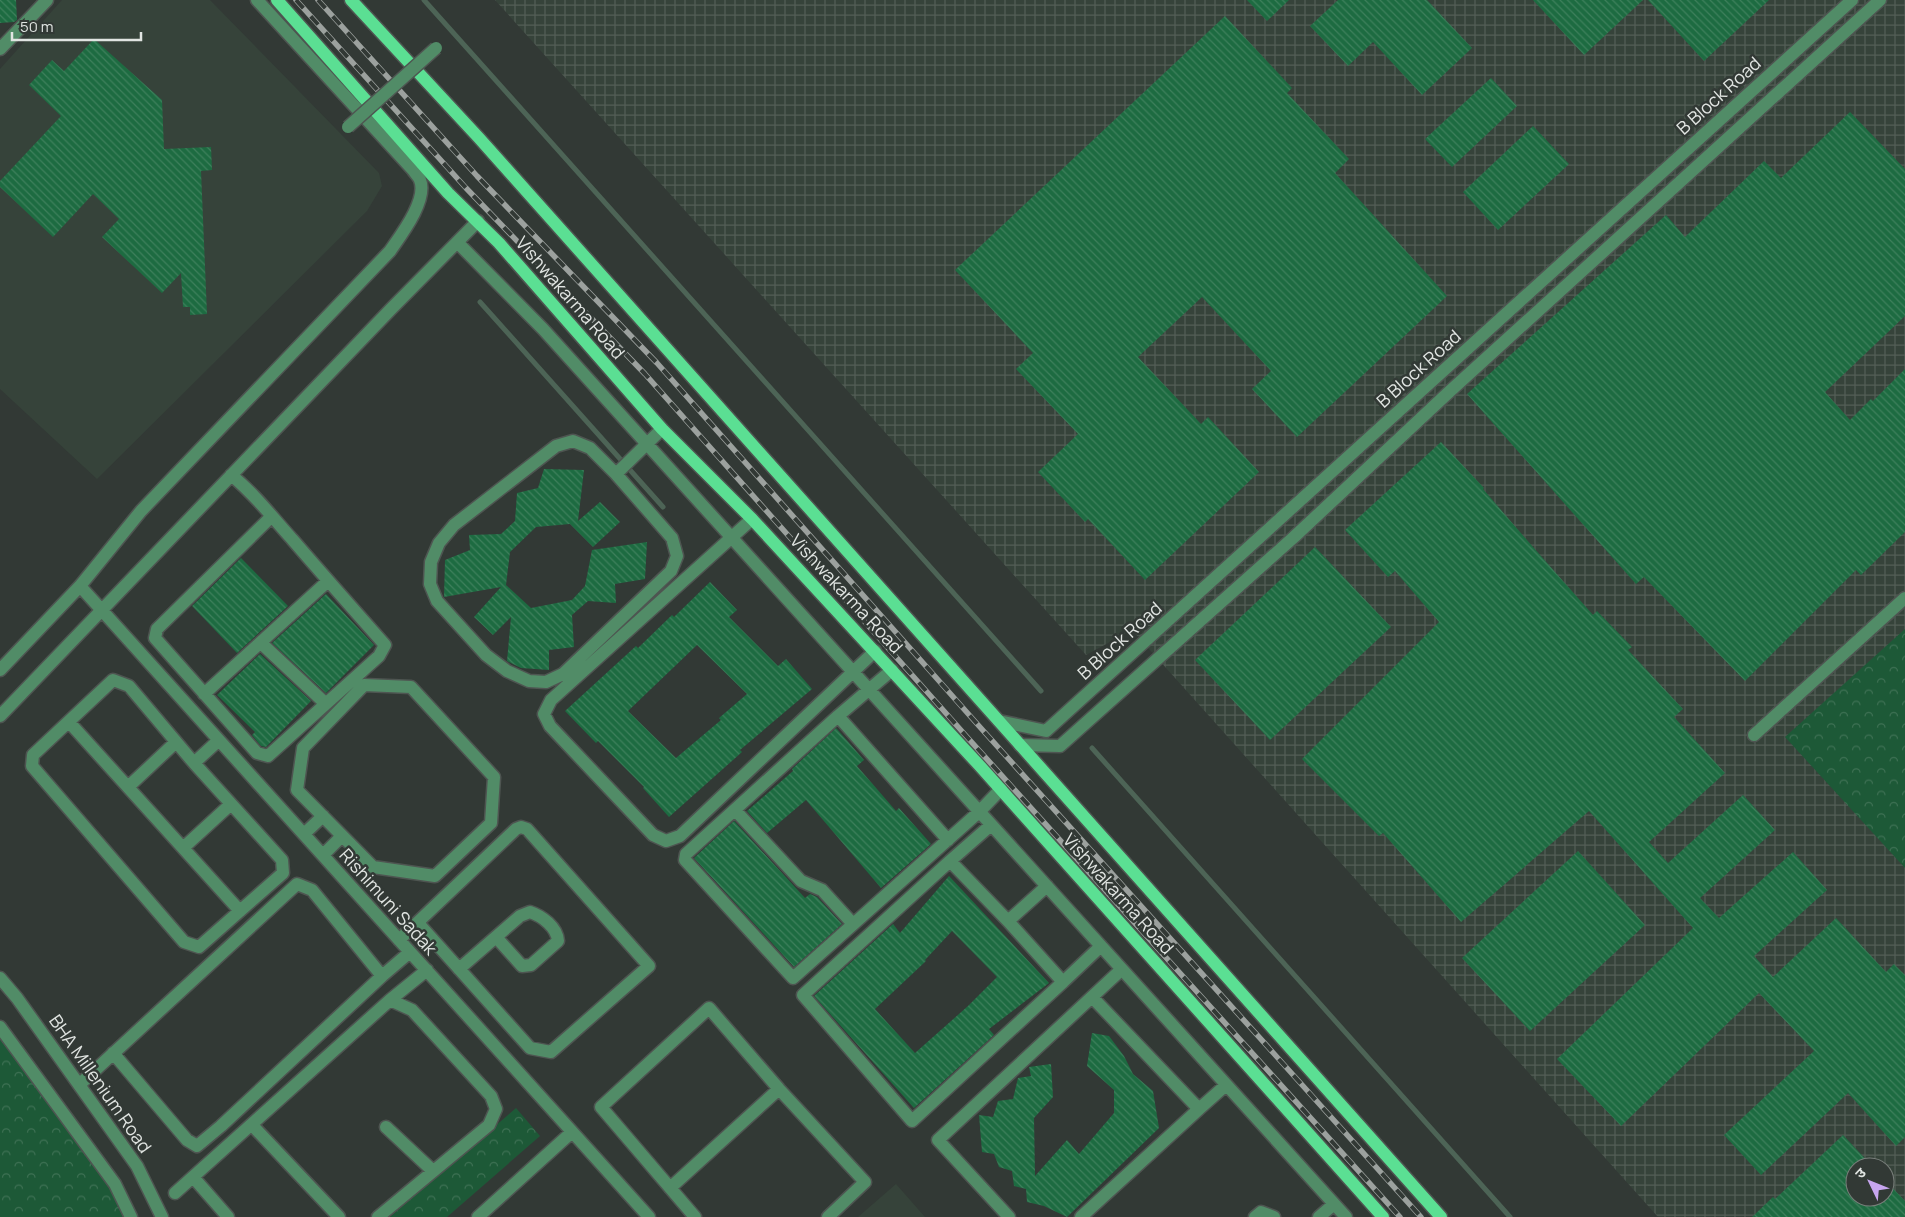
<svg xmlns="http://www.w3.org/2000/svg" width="1905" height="1217" font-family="Manrope,'Noto Sans Devanagari',sans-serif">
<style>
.built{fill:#36433a}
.industrial{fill:url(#industrial-grid);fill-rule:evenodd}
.park{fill:url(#park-crowns)}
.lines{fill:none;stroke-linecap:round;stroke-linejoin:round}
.stream{stroke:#4d6456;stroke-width:5}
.building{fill:url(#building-back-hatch);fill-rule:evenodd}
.minor-casing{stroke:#4e5551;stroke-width:15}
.major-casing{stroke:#4e5551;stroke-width:15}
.minor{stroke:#518c67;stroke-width:12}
.major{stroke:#5bdf93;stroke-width:12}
.rail-casing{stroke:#9ca19e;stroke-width:5.5}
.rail{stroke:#323935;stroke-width:4;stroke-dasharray:11;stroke-linecap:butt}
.minor-bridge-casing{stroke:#4e5551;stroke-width:15;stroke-linecap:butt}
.minor-bridge{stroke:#518c67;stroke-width:12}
.labels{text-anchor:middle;stroke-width:5;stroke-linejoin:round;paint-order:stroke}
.street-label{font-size:18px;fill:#e1e5e2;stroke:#323935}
</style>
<defs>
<pattern id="industrial-grid" width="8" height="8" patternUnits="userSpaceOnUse" patternTransform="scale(1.25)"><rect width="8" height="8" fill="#36433a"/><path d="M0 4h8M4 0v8" fill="none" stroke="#535e56"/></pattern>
<pattern id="park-crowns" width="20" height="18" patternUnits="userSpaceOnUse" patternTransform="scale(1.25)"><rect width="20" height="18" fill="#1d5937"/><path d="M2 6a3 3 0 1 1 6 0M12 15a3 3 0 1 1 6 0" fill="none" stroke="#3e7154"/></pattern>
<pattern id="building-back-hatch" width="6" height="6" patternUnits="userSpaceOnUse" patternTransform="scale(1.25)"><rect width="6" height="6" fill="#1d6b41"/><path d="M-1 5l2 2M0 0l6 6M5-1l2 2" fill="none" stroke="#3e805c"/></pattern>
</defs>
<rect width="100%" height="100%" fill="#323935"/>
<!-- built -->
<path class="built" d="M62 0H210L379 173 382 186 367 211 97 479 0 389V69Z
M896 1184 925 1217H858Z"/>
<!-- industrial -->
<path class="industrial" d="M495 0H1905V1217H1658L1132 630 1086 655ZM1855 1167H1885V1197H1855Z"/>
<!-- park -->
<path class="park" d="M1905 629V868L1785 737Z
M0 1027 131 1217H0Z
M516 1108 540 1136 447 1217H390Z"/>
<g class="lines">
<!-- stream -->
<path class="stream" d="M424 0 1041 691
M480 302 663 507
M1092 748 1510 1217"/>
</g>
<!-- building -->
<path class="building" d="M0 0H16L17 20 14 22 0 23Z
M1247 0H1289L1267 21Z
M1338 0H1427L1472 48 1422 95 1373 42 1348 66 1310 26Z
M1533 0H1643L1584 55Z
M1648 0H1769L1704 61Z
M1225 16 1292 88 1287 93 1349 159 1335 173 1447 296 1297 437 1252 389 1271 371 1202 297 1138 357 1201 424 1208 417 1259 472 1145 580 1088 519 1085 522 1038 472 1078 434 1016 369 1033 353 955 270Z
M94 39 162 100 164 149 211 147 212 170 201 171 207 314 190 315V307H183L181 273 162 293 102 237 119 219 93 194 53 237 0 187V181L61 116 29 85 52 60 64 71Z
M1491 78 1517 106 1452 167 1425 139Z
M1850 112 1905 169V316L1825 392 1850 420 1871 399 1873 401 1905 369V532L1861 575 1856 570 1745 681 1644 577 1636 584 1467 394 1666 215 1685 237 1764 161 1781 178Z
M1533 126 1569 164 1498 230 1463 192Z
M1441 442 1484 488 1483 489 1533 547 1593 615 1597 611 1632 647 1628 650 1683 709 1674 717 1725 773 1649 842 1668 863 1743 795 1775 830 1700 898 1719 918 1793 852 1827 890 1754 956 1773 977 1836 918 1886 972 1894 964 1905 975V1137L1896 1146 1848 1093 1761 1175 1724 1135 1814 1051 1759 993 1621 1126 1557 1059 1693 928 1589 811 1461 922 1383 833 1379 836 1302 759 1439 622 1395 571 1388 577 1345 530Z
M544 469 584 470 578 521 600 502 620 522 593 547 570 524 536 527 510 552 506 585 531 608 572 600 585 586 592 550 647 542 645 579 615 584 616 603 588 601 572 615 574 647 549 650V670L521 668 507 661 511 617 493 635 474 617 501 587 444 597 445 560 470 550 469 535 501 534 515 521 517 493 538 488Z
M1315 547 1391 627 1270 740 1195 660Z
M241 558 288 606 237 653 192 606Z
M710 582 737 610 729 617 778 666 786 659 812 689 740 750 742 752 669 817 643 788 644 787 598 741 596 743 565 711 636 646 638 648 672 615 674 617ZM697 645 747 694 719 718 721 720 676 758 628 711Z
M326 594 374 645 326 693 272 643Z
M260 654 311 701 266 747 261 746 252 735 255 732 217 695Z
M836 728 864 760 857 766 896 811 899 808 931 844 881 888 806 800 767 833 747 811 793 771 792 769Z
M734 821 805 898 810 894 817 897 842 924 794 967 694 858Z
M1578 851 1645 925 1530 1031 1462 958Z
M949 876 1049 983 989 1029 994 1035 914 1108 814 996 893 924 900 933ZM952 931 997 977 968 1006 915 1053 875 1009 926 961 925 960Z
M1092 1033 1109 1036 1124 1056 1133 1074 1153 1091 1159 1128 1067 1217 1044 1206 1027 1202 1026 1189 1014 1186 1012 1171 999 1167 994 1154 982 1152 979 1115 993 1117 998 1101 1013 1099 1018 1078 1031 1076 1029 1067 1051 1064 1053 1097 1034 1118 1035 1176 1067 1140 1079 1154 1114 1113V1090L1087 1066Z
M1843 1135 1873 1167H1855V1197H1885V1180L1905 1201V1217H1752L1773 1197 1775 1199Z"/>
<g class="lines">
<!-- minor casing -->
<g class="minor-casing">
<path id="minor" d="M0 49 47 0
M457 242 543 329 1346 1217
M616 474 672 538 677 556 671 571 563 674 546 682 529 681 507 671 486 655 437 601 430 584 431 562 439 543 454 525 556 446 573 441 590 448 616 474 662 429
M231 475C254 493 272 517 292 539 323 575 354 610 385 645L379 656 268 756 257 753 155 638 157 629 272 516
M752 519 551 700 544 714 550 726 653 835 666 841 680 836 875 651
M80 586 649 1217
M261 643 326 704
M0 670 80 586 141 511 390 251C401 235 428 200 420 180 419 177 415 173 413 170L257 0
M364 685 411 687 494 777 491 823 435 876 373 867 297 790 303 748Z
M204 694 328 581
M0 716 391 309 478 221
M838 716 892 670
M999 721 1046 731 1852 0
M69 722 240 911
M1754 735 1905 598
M1020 745 1060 746 1294 537 1449 392 1880 0
M194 763 282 860 283 873 199 947 184 942 32 766 33 755 113 680 129 686 194 763 219 740
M128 787 176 742
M735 810 801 881 822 890 853 924
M304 834 323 816
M948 840 838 716 686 854 685 860 793 978 980 811 1001 789
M183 848 231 804
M323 855 342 836
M950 861 991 825
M1008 921 1063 982 912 1121 803 995 950 861 1008 921 1047 886
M399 940 516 829 521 827 527 829 649 966 551 1052 530 1048 418 923
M459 969 520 916 530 912C542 916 557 927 558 941L531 965 522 966 496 937
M0 978 17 998 137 1166 162 1217
M1063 982 1101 946
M390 1000 427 970
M0 1027 115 1184 131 1217
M113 1053 187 1140 197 1146 221 1126 382 976
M79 1085 297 884 312 890 382 976 410 952
M1199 1109 1226 1085
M252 1125 339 1217
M386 1127 433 1171
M193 1177 228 1217
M670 1188 779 1089
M175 1193 390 1000 412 1010 491 1096 496 1109 489 1125 378 1217
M478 1217 572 1132
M695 1217 601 1107 709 1008 779 1089 865 1182 828 1217
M1009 1217 938 1140 1122 969
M1081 1217 1199 1109 1092 997
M1255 1217 1261 1212 1274 1217
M1319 1217 1334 1204"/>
</g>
<!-- major casing -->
<g class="major-casing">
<path id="major" d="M277 0 448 193 499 243 662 429 752 519 979 765 1383 1217
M351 0 479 138 1441 1217"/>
</g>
<!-- minor -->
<use href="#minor" class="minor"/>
<!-- major -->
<use href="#major" class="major"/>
<!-- rail casing -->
<g class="rail-casing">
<path id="rail" d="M296 0 466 188 645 374 967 737 1400 1217
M318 0 477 176 657 363 979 726 1421 1217"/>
</g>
<!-- rail -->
<use href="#rail" class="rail"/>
<!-- minor-bridge casing -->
<g class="minor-bridge-casing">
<path id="minor-bridge" d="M348 127 436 48"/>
</g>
<!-- minor-bridge -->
<use href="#minor-bridge" class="minor-bridge"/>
</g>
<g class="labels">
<!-- street labels -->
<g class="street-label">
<text transform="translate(1719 96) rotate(-42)" y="6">B Block Road</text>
<text transform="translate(570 298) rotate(49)" y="6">Vishwakarma Road</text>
<text transform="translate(1419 369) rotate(-42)" y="6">B Block Road</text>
<text transform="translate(846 594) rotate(47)" y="6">Vishwakarma Road</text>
<text transform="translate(1120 641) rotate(-42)" y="6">B Block Road</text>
<text transform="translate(1118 894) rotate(48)" y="6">Vishwakarma Road</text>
<text transform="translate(388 902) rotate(48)" y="6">Rishimuni Sadak</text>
<text transform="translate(100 1084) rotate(55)" y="6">BHA Millenium Road</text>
</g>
</g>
<!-- north arrow -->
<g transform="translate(1870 1182) rotate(313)"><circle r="24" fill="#323935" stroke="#787e7a"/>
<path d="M0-4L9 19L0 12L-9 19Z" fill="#c7a6ef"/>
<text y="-8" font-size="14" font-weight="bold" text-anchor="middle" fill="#e1e5e2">उ</text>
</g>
<!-- scale -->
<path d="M12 32v8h129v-8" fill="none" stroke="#e1e5e2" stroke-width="2.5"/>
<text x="20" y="32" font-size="15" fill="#e1e5e2" stroke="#323935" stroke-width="4" paint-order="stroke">50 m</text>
</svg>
